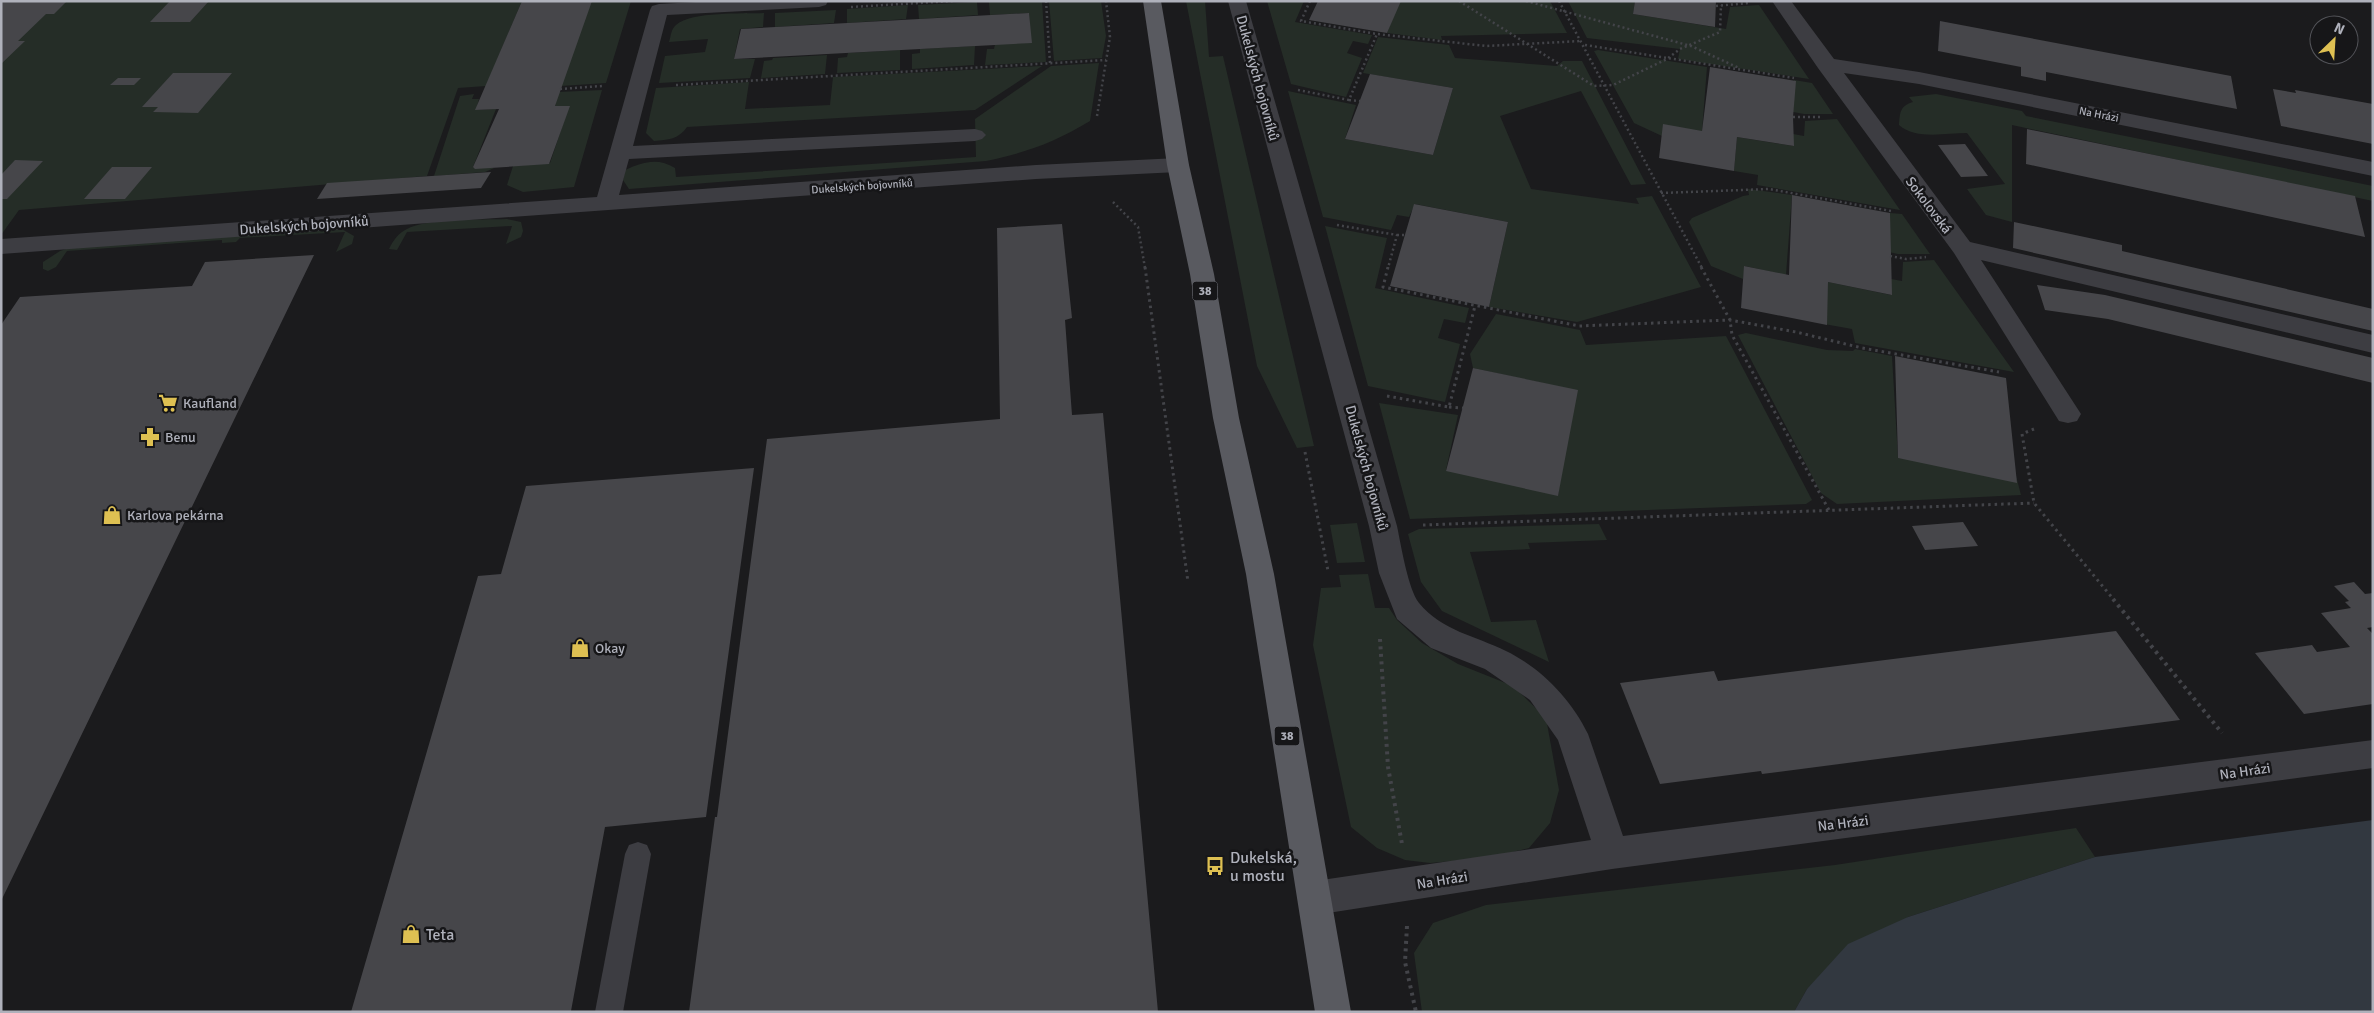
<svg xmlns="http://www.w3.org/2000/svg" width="2374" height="1013" font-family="Signika,sans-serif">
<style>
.green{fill:#252d27}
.water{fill:#323840}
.building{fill:#46464a}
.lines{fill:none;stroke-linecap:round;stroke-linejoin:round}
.path-far2{stroke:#434449;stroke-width:2.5;stroke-dasharray:2 3;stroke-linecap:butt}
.path-far1{stroke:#434449;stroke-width:3;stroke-dasharray:2.5 4;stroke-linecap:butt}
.path{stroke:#434449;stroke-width:4;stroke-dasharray:3 4.5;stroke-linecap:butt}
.lane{fill:#3d3d42;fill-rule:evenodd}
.street{fill:#3d3d42;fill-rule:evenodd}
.primary{fill:#595a60;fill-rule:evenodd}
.labels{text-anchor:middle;stroke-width:5;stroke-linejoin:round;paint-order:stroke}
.far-street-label{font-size:11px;fill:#afb1bb;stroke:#161618}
.shield{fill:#161618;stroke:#81828a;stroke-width:1}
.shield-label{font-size:12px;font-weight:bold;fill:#afb1bb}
.street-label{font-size:14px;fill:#afb1bb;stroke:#161618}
.poi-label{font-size:14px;fill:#afb1bb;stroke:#161618;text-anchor:start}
.near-poi-label{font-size:16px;fill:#afb1bb;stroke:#161618;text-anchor:start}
</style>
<rect width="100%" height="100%" fill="#1b1b1d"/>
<!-- green -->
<path class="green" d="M1 1H522L486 86 458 88 427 176 19 210 1 235Z
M591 1H631L606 83 561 86Z
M1042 1 1046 62 985 65 987 49H994L995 44 1030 42 1029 13 990 15 989 2Z
M1049 1H1101L1106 36 1102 58 1054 61Z
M1186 1H1205L1209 57 1223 56 1314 446 1297 448 1257 366Z
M1267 1H1304L1295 22 1372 35 1368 44 1353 41 1347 53 1362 58 1346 97 1291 84Z
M1399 1H1550L1567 33 1441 36 1442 40 1387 33Z
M1568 1H1635L1633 14 1726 29 1730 7 1759 5 1809 79 1678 59 1680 49 1587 38Z
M977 2 978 15 919 19 918 5Z
M908 5 906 19 847 23V9Z
M836 10 834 23 775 27V13Z
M764 13 763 27 740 29 734 59H755L750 78 659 83 665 56 705 52 708 39 669 42C671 36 671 29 676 25 692 11 743 14 764 13Z
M1378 37 1449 45 1455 58 1557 66 1563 61H1582L1646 184 1631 185 1581 91 1500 116 1531 189 1639 204 1636 198 1652 196 1701 287 1577 322 1489 307 1508 222 1415 204 1409 217 1397 215 1391 230 1323 217 1288 91 1356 105 1345 139 1433 155 1453 88 1363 73Z
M975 46 974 65 912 69V54L920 53V49Z
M900 50V70L837 73 838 58 847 57 848 53Z
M1598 50 1707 67 1702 131 1662 136 1634 123 1594 51Z
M827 55 825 74 761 78 764 61 772 60 773 58Z
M1099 63 1090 121C1053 143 1028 152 986 161L629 189 623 180 625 170C642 162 658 157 675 168L676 177 976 157 975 119 1051 66Z
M1042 66 975 110 687 127C679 139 668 140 654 141L646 133 656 88 749 82 745 109 830 105 833 77Z
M1794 80 1812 83 1833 114H1804L1793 112Z
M602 90 574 187 523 192 507 185 513 166 550 163 569 106H555L558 92Z
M474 94 472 99H479L476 110 496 109 473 167 494 168 485 172 434 176 460 96Z
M1936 94 2022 111 2026 116 2373 186V201L2012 125V222L1986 215 1967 189 2005 184 1967 133C1945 133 1916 140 1899 125 1900 112 1900 106 1913 102L1909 97Z
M1837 119 1900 210 1757 185 1758 175 1734 171 1737 137 1793 146V134L1804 136 1805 121Z
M1748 189 1792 195 1786 275 1745 266 1743 279 1711 266 1689 222 1692 218 1743 196 1749 195Z
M1890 213 1902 214 1930 254H1898L1889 252Z
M507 219 521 222 523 231 521 237 506 244 512 226 407 232 397 250 389 249C393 241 398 233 407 229 427 218 482 220 507 219Z
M1325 226 1387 238 1375 288 1469 308 1465 323 1444 319 1438 338 1460 344 1445 402 1368 386Z
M340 228 354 236 352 244 336 252 345 232 240 238 236 242 222 243V240L67 251 56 267 48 271 43 269V262L60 251 87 242Z
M1934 260 2014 372 1855 343 1852 329 1824 324 1828 282 1891 295V279L1902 281 1903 262Z
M1496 314 1580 330 1586 345 1726 336 1812 500 1806 504 1410 519 1379 403 1458 415 1446 470 1558 495 1574 390 1473 368 1470 354Z
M1746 333 1827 350 1853 351 1855 349 1892 356 1898 458 2014 468 2021 495 1837 504 1821 493 1738 335Z
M1357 523 1365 562 1337 563 1330 525Z
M1599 524 1607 540 1528 543 1530 549 1470 552 1491 622 1536 620 1549 662 1442 611 1421 582 1408 534 1419 529Z
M1368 574 1375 608H1389L1397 620 1422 643 1458 664 1513 686 1546 718 1559 790 1550 823 1529 848 1488 858 1430 863 1405 860 1377 848 1351 827 1313 645 1321 588 1341 587 1339 575Z
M2076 828 2095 857 1908 917 1807 989 1794 1012H1422L1414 953 1433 923 1486 905 1835 865Z"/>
<!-- water -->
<path class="water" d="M2373 820V1012H1794L1807 989 1848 944 1908 917 2095 857Z"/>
<!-- building -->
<path class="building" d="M1 1H67L54 14H46L18 41H25L1 64Z
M170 1H209L190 22H150Z
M522 1H592L555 106H570L549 164 475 169 473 167 499 109 475 110Z
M1318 1H1401L1387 33 1309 20Z
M1635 1H1716L1715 27 1633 14Z
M1029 13 1032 43 734 59 741 29Z
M1940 21 2231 76 2237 109 2046 72V81L2021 76V67L1938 51Z
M1710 67 1796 81 1793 117 1794 146 1737 137 1734 171 1659 158 1663 124 1702 131Z
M173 73H232L198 113 153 112 158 107H142Z
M1370 74 1453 88 1433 155 1345 139Z
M118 78H141L134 85H110Z
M2273 89 2296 93 2295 90 2373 104V144L2281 126Z
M2027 129 2355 196 2365 237 2026 164Z
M1965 144 1988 176 1961 177 1938 145Z
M15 160 43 161 7 199H1V175Z
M112 167H152L125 199H84Z
M491 172 481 188 317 199 327 183Z
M1792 195 1890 213 1892 295 1828 282 1827 325 1741 308 1744 266 1789 275Z
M1414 204 1508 222 1489 307 1390 286Z
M2014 222 2122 245V251L2373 309V331L2013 248Z
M1062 224 1072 318 1065 320 1072 415 1103 413 1158 1012H689L715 817H717L767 439 1000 419 997 228Z
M314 255 296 292 1 901V325L20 297 192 286 205 262Z
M2037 285 2105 295 2373 358V383L2108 319 2045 310Z
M1895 356 2006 378 2017 483 1898 458Z
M1473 368 1578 390 1558 496 1446 471Z
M754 468 706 817 605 827 571 1011 351 1012 478 576 501 574 526 486Z
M1963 522 1978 546 1925 550 1912 526Z
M2354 582 2365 594 2373 593V627L2367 628 2373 634V704L2304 714 2255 653 2312 645 2317 652 2350 647 2321 613 2351 608 2345 602 2349 601 2334 586Z
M2116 631 2180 720 1762 774 1761 771 1660 784 1620 683 1714 671 1718 681Z"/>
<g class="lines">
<!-- path-far2 -->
<path class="path-far2" d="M1046 1 1050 63
M1310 1 1301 21 1377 34 1486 46 1581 41
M1459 1 1594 86 1613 85 1667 59 1680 49 1720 32 1721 5
M1526 1 1691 46 1739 68
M1559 1 1702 268
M1716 6 1748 3
M851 7 953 1
M1585 45 1794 78
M676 85 1106 60
M560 89 602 86
M1298 90 1349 100 1377 34
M1349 100 1360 101
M1097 116 1110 37 1106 1
M1793 117H1822
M1661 193 1769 189 1891 211
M1113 202 1138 227 1145 268
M1337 225 1397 235 1388 268
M1397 235H1406
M1890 256 1906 259 1926 257"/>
<!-- path-far1 -->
<path class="path-far1" d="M1145 267 1188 582
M1388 267 1383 287 1579 326 1730 320 1796 332 1862 348 1999 372
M1701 267 1730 320 1732 335 1829 510
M1387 396 1449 407 1475 306
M1449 407 1463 408
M2034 429 2022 434 2034 503 2114 600
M1305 452 1328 571
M1423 525 2034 503"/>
<!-- path -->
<path class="path" d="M2113 599 2222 733
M1380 639 1388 767 1402 844
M1407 926 1405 962 1416 1012"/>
<!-- lane -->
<path class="lane" d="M638 842 647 845 651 854 623 1012H595L625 854 629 845Z"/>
<!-- street -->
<path class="street" d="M714 1H828L826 5 819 7 667 15 633 146 975 129 982 131 986 135 982 139 975 141 629 159 619 195 1036 165 1178 158 1186 160 1189 165 1186 170 1178 172 1036 179 1 254V239L597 197 650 10 652 6 659 4Z
M1228 1H1246L1397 526C1401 545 1408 589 1419 603 1442 631 1476 636 1506 651 1541 668 1571 699 1588 734L1623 836 2373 740V768L1612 869 1315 915 1303 910 1298 898 1303 886 1315 881 1591 840 1558 740 1530 700 1485 669 1431 648 1397 619 1379 573 1369 526Z
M1772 1H1791L1834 59 1919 72 2373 162V176L1919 84 1844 73 1970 242 2373 335V353L1981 260 2081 414 2077 421 2068 423 2059 421 1954 253 1818 68Z"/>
<!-- primary -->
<path class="primary" d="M1143 1H1161L1189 165 1214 274 1239 418 1274 574 1351 1012H1315L1246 574 1213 418 1190 274 1167 165Z"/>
</g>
<!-- icons -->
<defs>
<g id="supermarket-bare" transform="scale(1.5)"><path d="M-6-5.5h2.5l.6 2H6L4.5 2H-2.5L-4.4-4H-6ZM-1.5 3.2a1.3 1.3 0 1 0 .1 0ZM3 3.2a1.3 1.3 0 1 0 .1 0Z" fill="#dec052" stroke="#161618" stroke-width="2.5" paint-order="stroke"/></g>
<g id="pharmacy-bare" transform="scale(1.5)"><path d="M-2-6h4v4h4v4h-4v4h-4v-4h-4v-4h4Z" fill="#dec052" stroke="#161618" stroke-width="2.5" paint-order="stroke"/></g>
<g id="shop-bare" transform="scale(1.5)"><path d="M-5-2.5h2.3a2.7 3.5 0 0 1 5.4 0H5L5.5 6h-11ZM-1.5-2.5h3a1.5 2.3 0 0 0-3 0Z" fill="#dec052" stroke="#161618" stroke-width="2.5" paint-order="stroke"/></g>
<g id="bus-bare" transform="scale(1.5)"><path d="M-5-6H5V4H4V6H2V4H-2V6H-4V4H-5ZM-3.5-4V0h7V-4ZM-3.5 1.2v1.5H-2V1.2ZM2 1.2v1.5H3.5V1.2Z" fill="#dec052" stroke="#161618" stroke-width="2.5" paint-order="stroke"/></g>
</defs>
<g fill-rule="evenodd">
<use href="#supermarket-bare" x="168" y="403"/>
<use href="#pharmacy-bare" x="150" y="437"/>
<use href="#shop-bare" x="112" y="515"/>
<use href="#shop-bare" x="580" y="648"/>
<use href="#bus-bare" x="1215" y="866"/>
<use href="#shop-bare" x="411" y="934"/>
</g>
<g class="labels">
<!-- far-street labels -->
<g class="far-street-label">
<text transform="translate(2099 114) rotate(11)" y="4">Na Hrázi</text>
<text transform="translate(862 186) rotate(-4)" y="4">Dukelských bojovníků</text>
</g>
<!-- shield labels -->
<g class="shield">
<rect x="1192.5" y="281.5" width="25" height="19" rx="4"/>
<rect x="1274.5" y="726.5" width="25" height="19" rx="4"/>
</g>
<g class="shield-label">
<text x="1205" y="295">38</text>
<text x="1287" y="740">38</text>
</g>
<!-- street labels -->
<g class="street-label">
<text transform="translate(1258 78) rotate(75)" y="5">Dukelských bojovníků</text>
<text transform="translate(1929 205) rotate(53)" y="5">Sokolovská</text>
<text transform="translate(304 225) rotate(-4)" y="5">Dukelských bojovníků</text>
<text transform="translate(1367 468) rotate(75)" y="5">Dukelských bojovníků</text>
<text transform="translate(2245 771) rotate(-8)" y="5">Na Hrázi</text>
<text transform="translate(1843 823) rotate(-7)" y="5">Na Hrázi</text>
<text transform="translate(1442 880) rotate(-9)" y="5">Na Hrázi</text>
</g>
<!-- poi labels -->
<g class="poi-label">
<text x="183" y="408">Kaufland</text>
<text x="165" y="442">Benu</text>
<text x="127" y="520">Karlova pekárna</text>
<text x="595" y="653">Okay</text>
</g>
<!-- near-poi labels -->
<g class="near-poi-label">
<text x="1230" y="863">Dukelská,<tspan x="1230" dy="18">u mostu</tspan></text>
<text x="426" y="940">Teta</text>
</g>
</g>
<!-- border -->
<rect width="2374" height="1013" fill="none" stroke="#afb1bb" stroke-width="5"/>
<!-- north arrow -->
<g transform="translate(2334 40) rotate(25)"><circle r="24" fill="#161618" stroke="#535459"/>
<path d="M0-4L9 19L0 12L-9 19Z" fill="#dec052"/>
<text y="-8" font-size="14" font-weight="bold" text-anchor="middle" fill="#afb1bb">N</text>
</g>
</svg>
